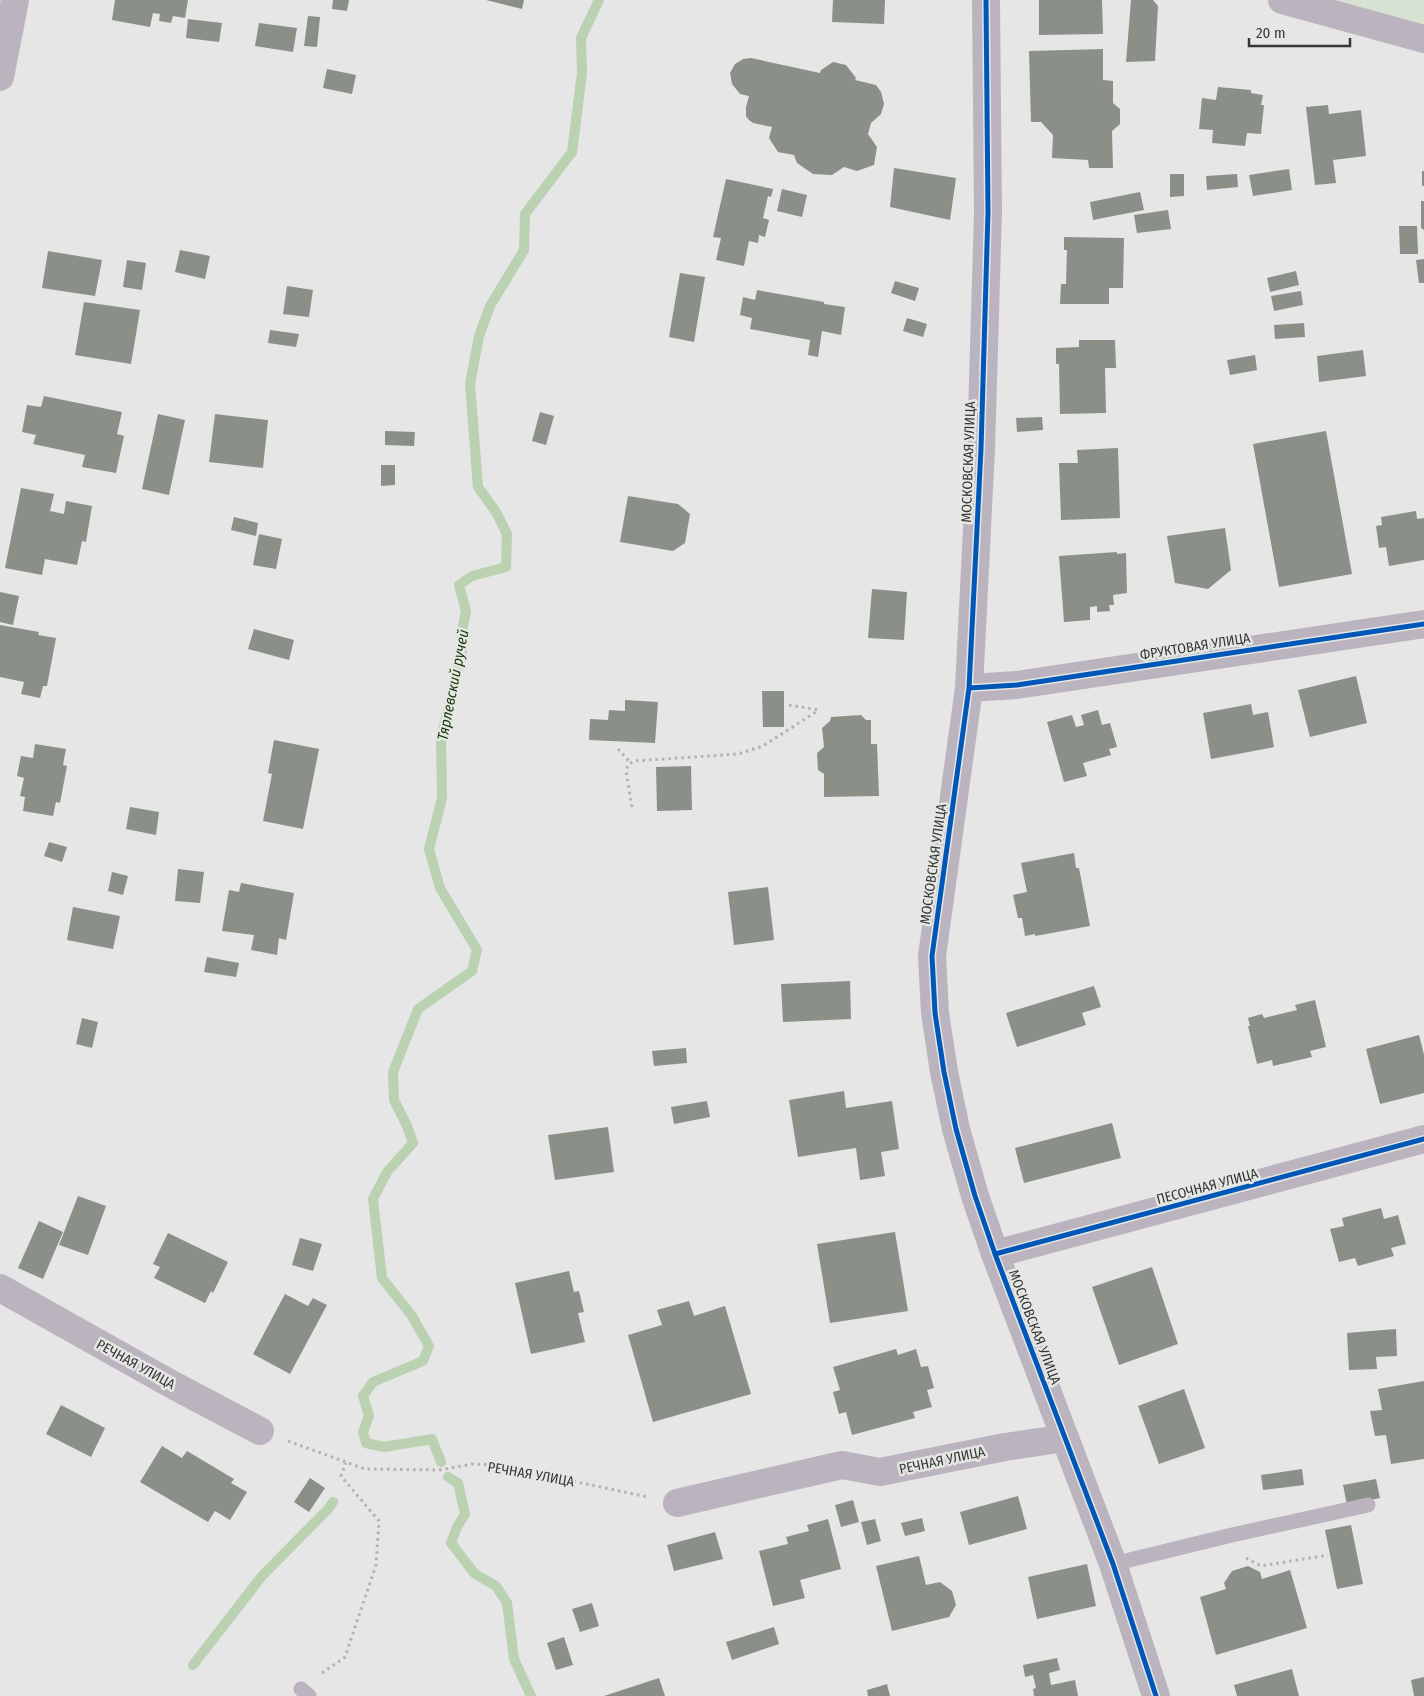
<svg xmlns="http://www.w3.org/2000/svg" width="1424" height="1696" font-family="'Fira Sans Condensed',sans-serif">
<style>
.green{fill:#d7e2d3}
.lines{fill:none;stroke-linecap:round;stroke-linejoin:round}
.stream{stroke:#bad1b2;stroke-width:10}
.building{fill:#8a9088}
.path{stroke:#b5b0b6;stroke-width:3;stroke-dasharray:2.5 4;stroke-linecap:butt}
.service{stroke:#bbb4be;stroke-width:15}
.minor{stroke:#bbb4be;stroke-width:28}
.cycleway-casing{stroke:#e5e7e4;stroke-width:8}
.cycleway{stroke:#0057b8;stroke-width:5}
.labels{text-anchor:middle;stroke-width:5;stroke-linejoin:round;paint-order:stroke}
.street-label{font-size:14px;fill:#363735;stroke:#e5e7e4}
.water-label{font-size:15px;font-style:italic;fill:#183608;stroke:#e5e7e4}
</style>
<rect width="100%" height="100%" fill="#e5e6e5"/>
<!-- green -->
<path class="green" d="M1332 0H1424V26Z"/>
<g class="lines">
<!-- stream -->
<path class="stream" d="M441 1462 432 1439 384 1447 366 1443 363 1432 369 1416 363 1396 373 1382 423 1361 429 1346 412 1316 382 1278 373 1199 387 1172 413 1143 407 1126 394 1100 393 1072 418 1009 472 971 477 950 440 888 429 849 442 798 441 738 462 653 463 626 466 611 459 585 472 576 506 567 507 534 496 512 478 487 470 384 479 336 490 306 524 250 525 214 572 152 582 73 581 38 599 0
M448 1477 458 1483 465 1514 457 1527 451 1543 475 1574 496 1586 507 1603 514 1659 531 1696
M193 1665 262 1576 329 1508 333 1502"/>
</g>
<!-- building -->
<path class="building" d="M115 0H188L185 18 173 16 171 23 159 21 160 14 153 13 150 27 112 20Z
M333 0H349L347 11 332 9Z
M486 0H524L522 9Z
M833 0H885L884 24 832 22Z
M1039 0H1102L1103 34 1039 35Z
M1131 0H1153L1158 6 1155 61 1126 62Z
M308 16 320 17 317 47 304 46Z
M188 19 222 23 219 42 186 38Z
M259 23 297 28 293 52 255 46Z
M1103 49V80L1113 81V103L1120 109V124L1112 131 1113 168H1089L1088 160 1052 158 1053 135 1041 122H1031L1029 51Z
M751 58 820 73 821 70 833 62 846 65 856 78 855 80 876 85 881 92 884 104 881 114 871 123 868 134 877 147 874 165 857 171 844 167 832 175 813 174 797 163 794 155 778 152 769 138 772 127 753 123 749 120 746 116V107L749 96 740 94 732 84 730 73 735 64 743 59Z
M327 69 356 75 352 94 323 88Z
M1218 87 1251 90V93L1263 95 1261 105H1264L1261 134 1247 133 1245 146 1212 143 1213 130 1199 129 1202 98 1216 100Z
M1328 105 1329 114 1361 110 1366 156 1333 160 1336 183 1315 185 1306 107Z
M894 168 956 178 950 220 890 207Z
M1289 169 1292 190 1253 196 1249 175Z
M1422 171H1424V186H1422Z
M1170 174H1184V196L1170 197Z
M1237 174 1238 187 1207 190 1206 176Z
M726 179 773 189 771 197 768 196 763 218 769 220 765 237 759 235 758 243 749 241 744 266 716 260 721 238 713 237Z
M782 189 807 195 802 217 777 211Z
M1140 192 1144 210 1093 220 1090 202Z
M1421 201H1424V230L1421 228Z
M1168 210 1171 229 1137 233 1134 215Z
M1399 226H1417L1418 254H1400Z
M1064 237 1124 238 1123 288H1109V304H1060L1061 284H1066L1067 250H1064Z
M180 250 210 256 205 279 175 272Z
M48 251 102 260 95 296 42 288Z
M1424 259V283H1419L1416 260Z
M127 260 146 263 142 290 123 287Z
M1296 271 1299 285 1270 292 1267 278Z
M680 273 705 277 694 342 669 337Z
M895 281 919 288 915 301 891 293Z
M287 286 313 290 309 317 283 314Z
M757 290 824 302V304L845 307 841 335 822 331 818 357 808 355 810 340 750 329 752 318 740 315 743 297 755 300Z
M1301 291 1303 305 1274 311 1271 296Z
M84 302 140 310 131 364 75 355Z
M907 318 927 324 923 337 903 331Z
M1304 323 1305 337 1275 339 1274 325Z
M270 330 299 334 296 347 268 343Z
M1079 340H1115L1116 368H1105L1106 413 1060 414 1059 364H1056V348L1079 347Z
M1363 350 1366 376 1319 382 1317 356Z
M1255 355 1257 370 1230 375 1227 360Z
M44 396 122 412 117 434 124 436 116 473 82 467 85 455 33 444 36 435 22 432 27 405 41 407Z
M540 412 554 416 546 445 532 441Z
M158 414 185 420 169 495 142 489Z
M215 414 268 420 263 468 209 462Z
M1042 417 1043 430 1017 432 1016 418Z
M385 431 415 432 414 446 385 445Z
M1326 431 1352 574 1279 587 1253 444Z
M1118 448 1120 518 1061 520 1059 463H1078L1077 450Z
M381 465H395V485L381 486Z
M21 488 54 494 50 511 64 514 66 501 92 506 86 542 82 541 77 565 45 559 42 575 5 568Z
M628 496 678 504 690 514 685 543 673 551 620 542Z
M1416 511 1417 519 1424 518V560L1389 566 1386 547 1379 548 1376 526 1382 525 1381 517Z
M234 517 258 523 256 536 231 530Z
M1225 528 1231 570 1208 589 1175 583 1167 536Z
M259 534 282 539 276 569 253 565Z
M1117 552V554L1126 553 1127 593 1113 595 1114 605H1109L1110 611 1097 612V606L1090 607V620L1064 622 1059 556Z
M872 589 907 592 904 640 868 638Z
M0 592 19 596 13 625 0 622Z
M0 625 39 632 38 635 56 638 47 686H43L40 698 21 694 24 682 0 677Z
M254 629 294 640 289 660 248 649Z
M1356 676 1367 723 1310 737 1298 690Z
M762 691H784V727H763Z
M625 700 658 702 655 743 589 740 590 719 608 720 609 710 625 711Z
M1251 704 1253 715 1268 712 1274 747 1211 759 1203 713Z
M1098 710 1102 725 1110 723 1117 747 1109 749 1111 755 1083 763 1087 776 1064 782 1047 722 1072 715 1076 727 1084 725 1081 715Z
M861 715 866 720H871V744H877L879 796 824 797V774L818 770 817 753 824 747 822 728 830 721 831 717Z
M274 740 319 749 303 829 263 821 272 774 268 773Z
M35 744 66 749 63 765 67 766 60 803 56 802 53 816 23 811 25 797 20 796 24 778 17 776 21 756 33 758Z
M691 766 692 810 657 811 656 767Z
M130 807 159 812 156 835 126 829Z
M49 842 67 847 62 862 44 856Z
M1074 853 1076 868H1079L1090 926 1035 936V934L1025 936 1022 918H1018L1013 895 1027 892 1021 863Z
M178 869 204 872 200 903 175 901Z
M112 872 128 876 123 895 108 891Z
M241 883 294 893 286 940 279 938 277 955 251 950 254 935 222 931 229 890 239 892Z
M768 887 774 940 734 945 728 892Z
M73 907 120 916 113 949 67 940Z
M207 957 239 963 236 977 204 972Z
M850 981 851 1019 783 1022 781 984Z
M1094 986 1101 1007 1082 1013 1086 1025 1017 1047 1006 1013Z
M1315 1000 1326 1047 1310 1051 1312 1057 1273 1066 1272 1060 1257 1064 1248 1026H1250L1248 1018 1262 1014 1264 1018 1297 1010 1295 1005Z
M82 1018 98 1022 92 1048 76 1044Z
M1419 1035 1424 1055V1093L1380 1104 1366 1049Z
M686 1048 687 1063 654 1066 652 1051Z
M844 1091 846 1108 892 1101 899 1149 881 1152 885 1176 860 1180 856 1148 798 1157 789 1100Z
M707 1101 710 1117 674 1124 671 1107Z
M1112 1123 1121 1158 1024 1183 1015 1148Z
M608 1127 614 1172 555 1180 548 1135Z
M78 1196 106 1206 88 1255 59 1245Z
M1381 1208 1384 1219 1398 1215 1406 1244 1391 1248 1394 1256 1358 1266 1355 1258 1339 1262 1330 1229 1344 1226 1342 1218Z
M39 1221 63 1232 43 1279 18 1268Z
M895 1232 908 1311 830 1323 817 1244Z
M168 1233 228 1262 213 1293 211 1291 205 1303 154 1278 160 1267 153 1264Z
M300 1238 322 1244 313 1271 292 1265Z
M1152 1267 1178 1344 1119 1365 1092 1287Z
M569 1271 574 1292 579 1291 584 1312 578 1313 585 1342 531 1354 515 1283Z
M285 1294 308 1306 313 1298 327 1305 290 1374 253 1354Z
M689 1301 694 1316 725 1306 751 1394 653 1422 628 1335 662 1325 657 1310Z
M1396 1329 1397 1356 1376 1357 1377 1369 1349 1370 1347 1333Z
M896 1349 898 1355 916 1349 921 1367 928 1366 934 1388 927 1390 932 1407 913 1412 915 1418 852 1435 846 1412 839 1414 833 1392 840 1390 833 1367Z
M1424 1381V1459L1391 1464 1386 1435 1375 1436 1370 1411 1382 1410 1378 1389Z
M1184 1389 1205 1448 1159 1464 1138 1406Z
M61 1405 105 1428 91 1457 46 1434Z
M162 1446 182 1458 187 1451 234 1479 231 1483 247 1492 230 1520 215 1511 208 1522 140 1482Z
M1302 1469 1304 1485 1263 1490 1261 1475Z
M310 1478 325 1488 309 1512 294 1502Z
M1376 1479 1380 1498 1347 1505 1343 1485Z
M1018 1496 1027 1529 969 1545 960 1512Z
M853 1500 859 1522 841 1527 835 1505Z
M922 1518 925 1531 905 1536 901 1523Z
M828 1519 841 1569 800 1580 805 1598 773 1606 759 1551 788 1544 786 1537 809 1531 807 1525Z
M875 1519 881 1541 867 1545 861 1522Z
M1351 1525 1363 1584 1337 1589 1325 1530Z
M715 1532 723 1559 674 1571 667 1545Z
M919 1556 926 1585 940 1582 952 1591 956 1605 949 1617 892 1631 876 1566Z
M1087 1564 1096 1606 1037 1619 1028 1577Z
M1248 1566 1260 1572 1262 1579 1290 1570 1307 1628 1216 1655 1200 1597 1226 1589 1224 1583 1232 1571Z
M592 1603 599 1626 580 1632 572 1609Z
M774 1627 779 1644 732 1660 726 1642Z
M564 1637 573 1665 556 1670 547 1643Z
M1057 1658 1060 1670 1049 1673 1051 1685 1075 1680 1078 1696H1034L1033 1689 1036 1688 1033 1675 1025 1677 1023 1665Z
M1292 1669 1299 1696H1237L1234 1685Z
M1424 1677V1696H1414L1411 1680Z
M659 1678 665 1696H604Z
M887 1684 890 1696H868L867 1690Z"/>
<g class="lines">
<!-- path -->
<path class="path" d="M789 705 819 710
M618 749 631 763
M632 807 626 771 628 765 634 761 738 754 763 746 819 710
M288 1441 365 1469 439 1470 473 1464 496 1465 648 1497
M1246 1558 1261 1566 1328 1555
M322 1673 345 1657 376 1565 379 1521 341 1476 346 1463"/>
<!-- service -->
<path class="service" d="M1113 1564 1232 1535 1368 1505
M301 1689 309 1696"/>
<!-- minor -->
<path class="minor" d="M986 0 988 212 981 449 969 688 932 956 935 1013 944 1072 956 1129 975 1196 995 1254 1113 1564 1156 1696
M1282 0 1424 39
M0 77 15 0
M969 688 1017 685 1424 624
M995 1254 1424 1139
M0 1288 171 1384 260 1431
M677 1503 842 1465 880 1472 1005 1447 1065 1438"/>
<!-- cycleway casing -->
<g class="cycleway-casing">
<path id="cycleway" d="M986 0 988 212 981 449 969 688 932 956 935 1013 944 1072 956 1129 975 1196 995 1254 1113 1564 1156 1696
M969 688 1017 685 1424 624
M995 1254 1424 1139"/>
</g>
<!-- cycleway -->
<use href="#cycleway" class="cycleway"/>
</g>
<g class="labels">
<!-- street labels -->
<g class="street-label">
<text transform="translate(968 462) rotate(-88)" y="5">МОСКОВСКАЯ УЛИЦА</text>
<text transform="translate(1195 646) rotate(-9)" y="5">ФРУКТОВАЯ УЛИЦА</text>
<text transform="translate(933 864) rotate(-82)" y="5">МОСКОВСКАЯ УЛИЦА</text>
<text transform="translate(1207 1186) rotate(-15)" y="5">ПЕСОЧНАЯ УЛИЦА</text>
<text transform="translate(1035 1327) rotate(69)" y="5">МОСКОВСКАЯ УЛИЦА</text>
<text transform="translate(136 1364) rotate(29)" y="5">РЕЧНАЯ УЛИЦА</text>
<text transform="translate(942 1460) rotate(-12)" y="5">РЕЧНАЯ УЛИЦА</text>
<text transform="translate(531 1474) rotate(10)" y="5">РЕЧНАЯ УЛИЦА</text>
</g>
<!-- water labels -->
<g class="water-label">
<text transform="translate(453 685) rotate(-79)" y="5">Тярлевский ручей</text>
</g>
</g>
<!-- scale -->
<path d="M1249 38v8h101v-8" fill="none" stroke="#363735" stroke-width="2.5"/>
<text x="1256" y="38" font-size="15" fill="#363735" stroke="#e5e7e4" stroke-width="4" paint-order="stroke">20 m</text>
</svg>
